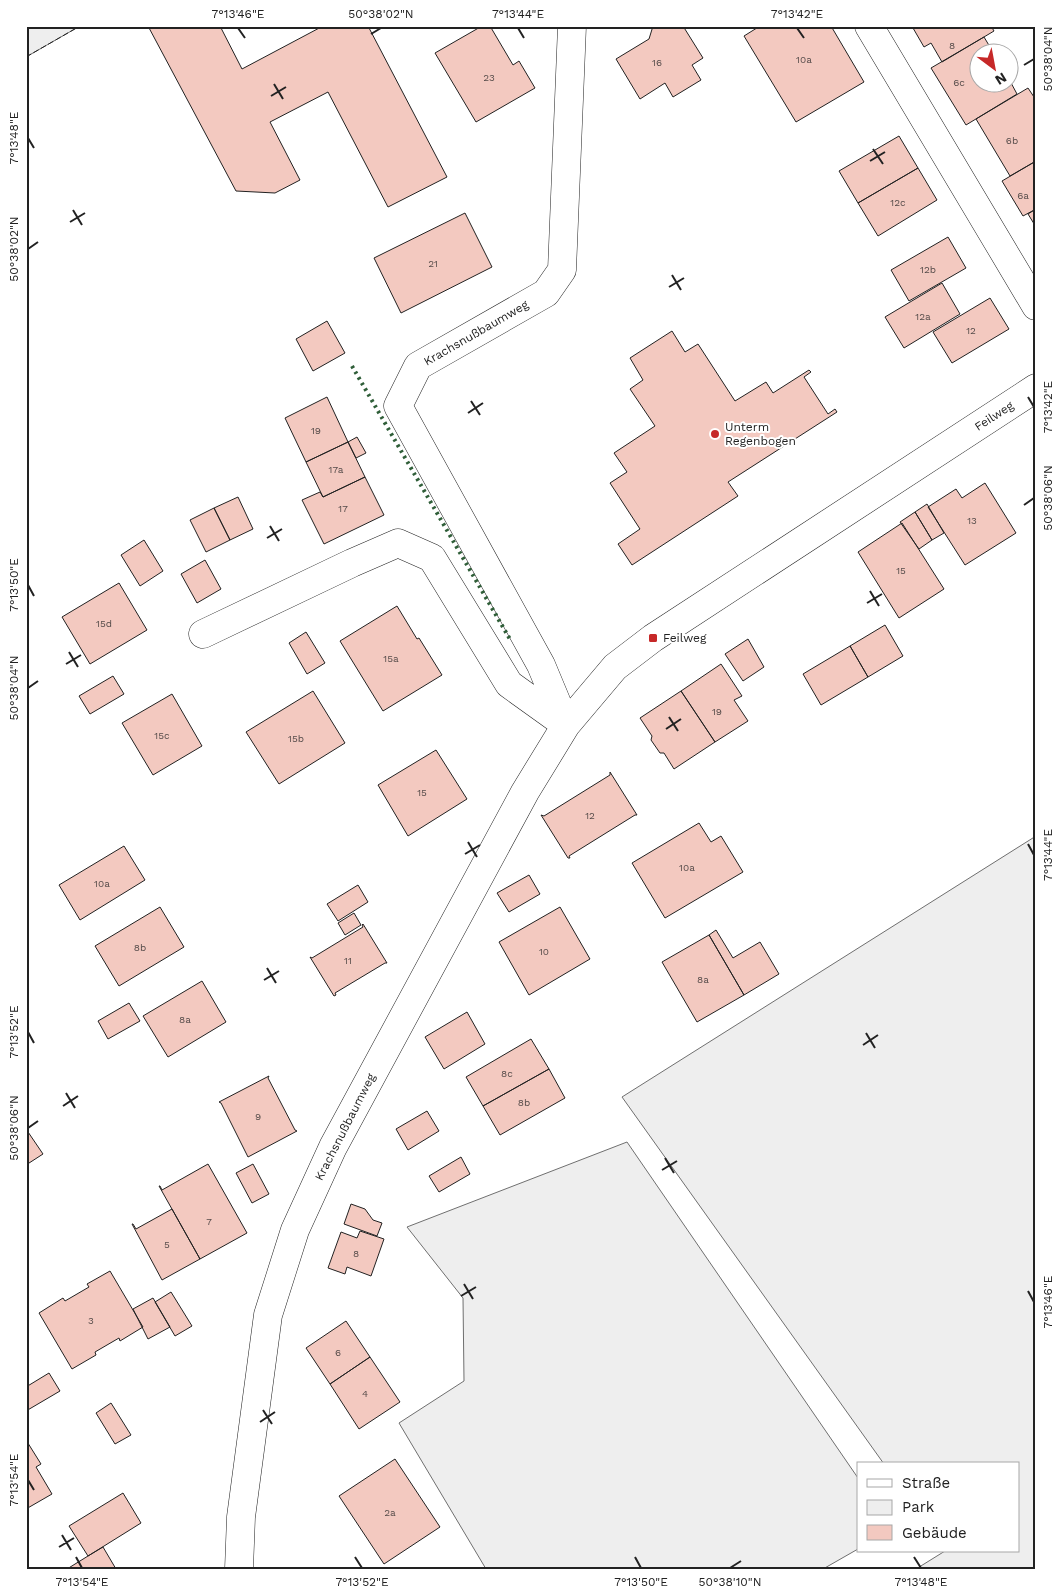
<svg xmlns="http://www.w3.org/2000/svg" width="1062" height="1595" font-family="'Work Sans',sans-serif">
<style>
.green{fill:#eee;stroke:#6f6f6f}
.building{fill:#f3c9c0;stroke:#222}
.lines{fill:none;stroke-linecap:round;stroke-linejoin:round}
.minor-casing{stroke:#222;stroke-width:29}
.minor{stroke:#fff;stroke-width:28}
.hedge{stroke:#2f5e38;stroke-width:4;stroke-dasharray:2.5 4;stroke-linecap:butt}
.fence{stroke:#222;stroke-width:1;stroke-dasharray:6 2.5;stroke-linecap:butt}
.ticks{fill:none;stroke:#222;stroke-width:2}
.poi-dot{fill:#c62828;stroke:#fff;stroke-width:2}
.labels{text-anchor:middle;stroke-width:4;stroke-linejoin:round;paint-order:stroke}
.number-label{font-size:10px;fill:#564c4a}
.street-label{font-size:12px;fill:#222;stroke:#fff}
.poi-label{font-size:12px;fill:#222;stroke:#fff;text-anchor:start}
.neatline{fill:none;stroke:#222;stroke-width:2}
.ticks-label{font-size:12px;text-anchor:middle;fill:#222}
</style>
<rect width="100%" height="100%" fill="#fff"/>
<!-- green -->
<path class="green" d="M26 26H80L26 57Z
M1036 836V1569H916L945 1551H1018V1464H884L622 1097Z
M627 1142 858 1478V1549L823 1569H486L399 1423 464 1381 463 1298 407 1227Z"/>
<!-- building -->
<path class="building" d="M148 26H220L242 69 323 26H368L447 177 388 207 328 92 270 122 300 180 275 193 236 191Z
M482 26H490L513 65 519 61 535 88 476 122 435 53Z
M653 26H683L703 58 692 65 701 80 673 97 665 83 640 99 616 59 649 39Z
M760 26H831L864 82 796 122 744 36Z
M915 26H991L994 31 942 62 931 43 924 47 913 28Z
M984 37 993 52H980V82H1010V81L1017 94 966 125 931 68Z
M1028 88 1036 100V161L1010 176 976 119Z
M899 136 918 168 858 203 839 171Z
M1036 161V209L1023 216 1002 181Z
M918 168 937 200 878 236 858 203Z
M1036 209V227L1028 214Z
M465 213 492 267 401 313 374 258Z
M948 237 966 268 909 301 891 270Z
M942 283 960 314 904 348 885 317Z
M990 298 1009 329 952 363 933 332Z
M327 321 345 353 313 371 296 339Z
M672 331 685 352 698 344 735 401 766 382 773 393 809 370 811 372 804 377 828 414 835 409 837 412 728 482 738 496 632 565 618 544 640 529 610 483 627 472 614 453 655 426 630 389 643 380 630 358Z
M327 397 348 442 306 462 285 418Z
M357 437 366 453 356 458 348 442Z
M348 442 365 477 323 497 306 462Z
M365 477 384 515 324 544 302 500 320 492 323 497Z
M985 483 1016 533 965 565 928 507 956 489 962 498Z
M238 497 253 529 230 540 214 508Z
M927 504 944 533 932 540 915 512Z
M214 508 230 540 206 552 190 520Z
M915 512 932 540 919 549 900 522Z
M902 523 944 589 899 618 858 552Z
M144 540 163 571 140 586 121 555Z
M205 560 221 589 197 603 181 574Z
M119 583 147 630 90 664 62 617Z
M397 606 417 639 419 638 442 675 383 711 340 641Z
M885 625 903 656 868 677 850 646Z
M306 632 325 663 307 674 289 643Z
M748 639 764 667 743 681 725 654Z
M850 646 868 677 821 705 803 674Z
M721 664 742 696 734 700 748 721 715 742 681 691Z
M113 676 124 694 90 714 79 696Z
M313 691 345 743 279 784 246 732Z
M681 691 715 742 674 769 664 753H660L651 740 652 736 640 718Z
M172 694 202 746 153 775 122 723Z
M436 750 467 799 408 836 378 785Z
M610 772 637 815H635L569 856 570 858H568L541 815 544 816 610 775Z
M699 823 711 842 721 836 743 872 665 918 632 863Z
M124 846 145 880 80 920 59 885Z
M529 875 540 894 509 912 497 893Z
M358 885 368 902 338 921 327 904Z
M160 907 184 947 119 986 95 946Z
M560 907 590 959 529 995 499 942Z
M354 913 361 925 345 935 338 923Z
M363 924 387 963H385L335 993 336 995 334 996 310 957 312 958 363 927 362 925Z
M716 930 733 958 760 942 779 974 744 995 709 935Z
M709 935 744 995 697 1022 662 962Z
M202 981 226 1022 168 1057 143 1016Z
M129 1003 140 1021 108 1039 98 1021Z
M467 1012 485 1044 444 1069 425 1037Z
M531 1039 549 1069 483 1106 466 1077Z
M549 1069 565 1098 500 1135 483 1106Z
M269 1076 268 1078 295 1130 297 1131 248 1157 221 1103 219 1102Z
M427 1111 439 1131 408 1150 396 1129Z
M26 1129 43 1154 26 1165Z
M461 1157 470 1174 439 1192 429 1176Z
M208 1164 247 1233 200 1259 159 1186H160L162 1190Z
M253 1164 269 1194 252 1203 236 1173Z
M351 1204 365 1209 373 1220 382 1223 377 1236 344 1224Z
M172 1209 200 1259 162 1280 132 1224H133L136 1229Z
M360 1231 384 1239 371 1276 347 1267 345 1274 328 1268 341 1232 357 1238Z
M110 1271 143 1327 120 1341 119 1338 95 1352 96 1355 72 1369 39 1313 63 1298 65 1301 89 1287 87 1284Z
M171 1292 192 1326 175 1336 155 1302Z
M153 1298 170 1327 148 1339 133 1309Z
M346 1321 370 1357 330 1384 306 1348Z
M370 1357 400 1402 359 1429 330 1384Z
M49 1373 60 1391 26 1411V1387Z
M111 1403 131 1435 115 1444 96 1413Z
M26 1440 41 1464 36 1467 52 1494 26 1509Z
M395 1459 440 1527 384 1564 339 1496Z
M123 1493 141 1523 88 1556 69 1526Z
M103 1547 116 1569H67L88 1556Z"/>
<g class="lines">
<!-- minor casing -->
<g class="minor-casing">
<path id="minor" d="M869 26 1036 306
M203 634 352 563 398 543 432 558 509 684 566 725
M566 725 541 665 398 406 418 366 546 293 562 270 572 26
M239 1569 241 1517 268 1315 295 1230 333 1147 525 792 566 725 615 667 653 638 1036 388"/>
</g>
<!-- minor -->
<use href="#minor" class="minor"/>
<!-- hedge -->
<path class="hedge" d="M352 366 511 641"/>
<!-- fence -->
<path class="fence" d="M26 57 80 26"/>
</g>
<!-- ticks -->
<path class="ticks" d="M238 28 245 38M518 28 524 38M797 28 804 38M371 34 381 28M1024 65 1034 59M274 84 283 99M271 96 286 87M28 138 34 148M873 149 883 164M870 161 885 152M73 210 82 225M70 222 85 213M28 249 38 242M672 275 681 290M669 287 684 278M1028 397 1034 407M471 401 480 415M468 413 483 403M1024 505 1034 498M270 526 279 541M267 538 282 529M28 585 34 596M870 591 879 606M867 603 882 594M69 652 78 667M66 664 81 655M28 688 38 681M669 717 678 731M666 729 681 719M468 842 477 857M1028 844 1034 855M465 854 480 845M267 968 276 983M264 980 279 971M28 1032 34 1043M866 1033 875 1048M863 1045 878 1035M66 1093 75 1108M63 1106 78 1096M28 1128 38 1121M665 1158 674 1173M662 1170 677 1161M464 1284 473 1299M1028 1291 1034 1302M461 1296 476 1287M263 1410 272 1424M260 1422 275 1412M28 1480 34 1490M62 1535 71 1550M59 1547 74 1538M76 1557 82 1568M355 1557 362 1568M635 1557 641 1568M914 1557 921 1568M730 1568 741 1561"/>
<!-- markers -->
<g class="poi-dot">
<circle cx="715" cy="434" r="5"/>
<rect x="648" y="633" width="10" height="10" rx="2.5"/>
</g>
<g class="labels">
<!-- number labels -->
<g class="number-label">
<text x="952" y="49">8</text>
<text x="804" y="63">10a</text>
<text x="657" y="66">16</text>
<text x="489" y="81">23</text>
<text x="959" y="86">6c</text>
<text x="1012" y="144">6b</text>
<text x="1023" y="199">6a</text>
<text x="898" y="206">12c</text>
<text x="433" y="267">21</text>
<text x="928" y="273">12b</text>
<text x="923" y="320">12a</text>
<text x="971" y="334">12</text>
<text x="316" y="434">19</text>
<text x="336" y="473">17a</text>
<text x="343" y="512">17</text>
<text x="972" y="524">13</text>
<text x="901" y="574">15</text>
<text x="104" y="627">15d</text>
<text x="391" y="662">15a</text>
<text x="717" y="715">19</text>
<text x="162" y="739">15c</text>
<text x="296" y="742">15b</text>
<text x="422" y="796">15</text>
<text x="590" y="819">12</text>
<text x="687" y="871">10a</text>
<text x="102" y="887">10a</text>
<text x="140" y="951">8b</text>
<text x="544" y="955">10</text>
<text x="348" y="964">11</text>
<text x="703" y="983">8a</text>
<text x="185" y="1023">8a</text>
<text x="507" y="1077">8c</text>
<text x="524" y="1106">8b</text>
<text x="258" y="1120">9</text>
<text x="209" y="1225">7</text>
<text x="167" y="1248">5</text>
<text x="356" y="1257">8</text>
<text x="91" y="1324">3</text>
<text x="338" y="1356">6</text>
<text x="365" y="1397">4</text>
<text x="390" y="1516">2a</text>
</g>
<!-- street labels -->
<g class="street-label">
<text transform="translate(476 333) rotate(-30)" y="4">Krachsnußbaumweg</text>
<text transform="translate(994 416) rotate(-33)" y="4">Feilweg</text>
<text transform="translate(345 1127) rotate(-63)" y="4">Krachsnußbaumweg</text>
</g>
<!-- poi labels -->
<g class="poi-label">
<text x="725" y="431">Unterm<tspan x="725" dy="14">Regenbogen</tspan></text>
<text x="663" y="642">Feilweg</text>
</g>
</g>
<!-- border -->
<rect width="1062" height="1595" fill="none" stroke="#ffffff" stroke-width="55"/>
<!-- legend -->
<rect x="857" y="1462" width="162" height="90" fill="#ffffff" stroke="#a7a7a7"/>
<rect x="867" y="1479" width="25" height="8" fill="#ffffff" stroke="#a7a7a7"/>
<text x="902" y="1488" font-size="15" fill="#222222">Straße</text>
<rect x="867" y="1500" width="25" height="15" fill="#eeeeee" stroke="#a7a7a7"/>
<text x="902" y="1512" font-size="15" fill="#222222">Park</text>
<rect x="867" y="1525" width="25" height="15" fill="#f3c9c0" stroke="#a7a7a7"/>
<text x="902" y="1538" font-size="15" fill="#222222">Gebäude</text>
<!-- north arrow -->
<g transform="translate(994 68) rotate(148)"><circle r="24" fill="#ffffff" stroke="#a7a7a7"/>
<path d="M0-4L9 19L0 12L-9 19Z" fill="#c62828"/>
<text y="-8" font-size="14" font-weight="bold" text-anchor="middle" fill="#222222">N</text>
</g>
<rect x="28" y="28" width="1006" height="1540" class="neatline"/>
<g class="ticks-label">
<text x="238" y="18">7°13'46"E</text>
<text x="381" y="18">50°38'02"N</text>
<text x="518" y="18">7°13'44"E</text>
<text x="797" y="18">7°13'42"E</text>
<text transform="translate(1048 59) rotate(-90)" y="4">50°38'04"N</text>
<text transform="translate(14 138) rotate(-90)" y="4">7°13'48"E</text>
<text transform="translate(14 249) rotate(-90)" y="4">50°38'02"N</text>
<text transform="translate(1048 407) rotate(-90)" y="4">7°13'42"E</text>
<text transform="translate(1048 498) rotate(-90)" y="4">50°38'06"N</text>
<text transform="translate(14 585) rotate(-90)" y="4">7°13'50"E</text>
<text transform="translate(14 688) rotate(-90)" y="4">50°38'04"N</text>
<text transform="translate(1048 855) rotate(-90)" y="4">7°13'44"E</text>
<text transform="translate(14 1032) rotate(-90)" y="4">7°13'52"E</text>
<text transform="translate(14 1128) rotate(-90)" y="4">50°38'06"N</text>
<text transform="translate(1048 1302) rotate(-90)" y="4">7°13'46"E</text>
<text transform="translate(14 1480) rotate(-90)" y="4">7°13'54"E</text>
<text x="82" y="1586">7°13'54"E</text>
<text x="362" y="1586">7°13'52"E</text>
<text x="641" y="1586">7°13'50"E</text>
<text x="730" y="1586">50°38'10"N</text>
<text x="921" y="1586">7°13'48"E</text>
</g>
</svg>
